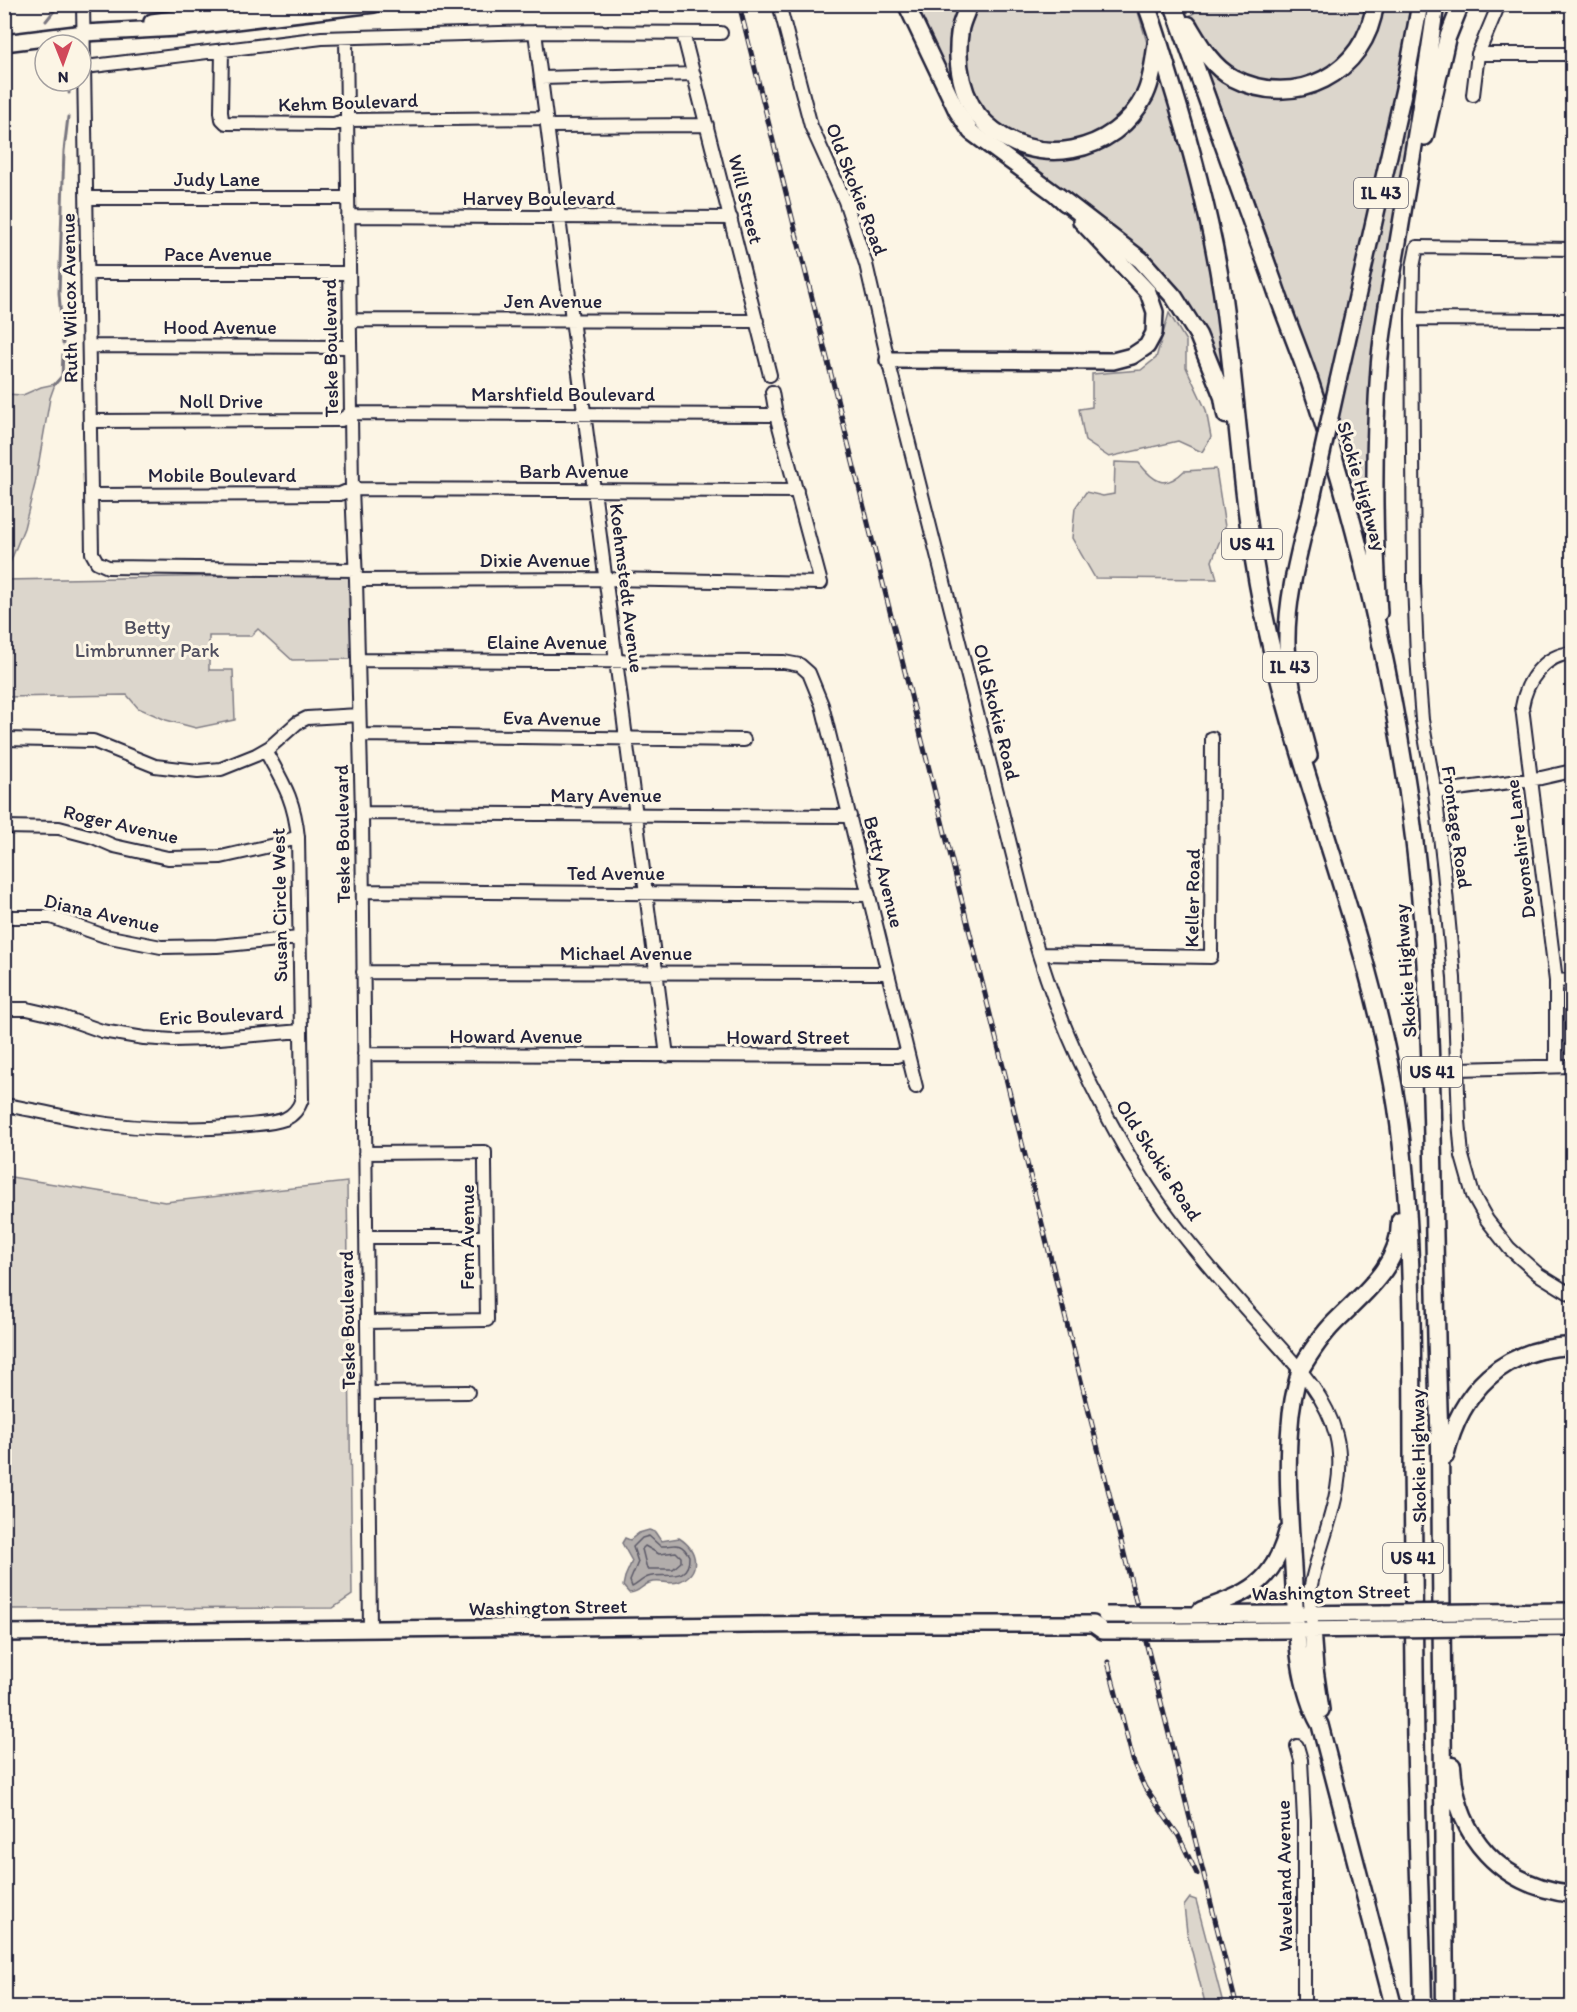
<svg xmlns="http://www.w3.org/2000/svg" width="1577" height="2012" font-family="Itim,sans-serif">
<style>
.green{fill:#dcd6cc;stroke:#7f7c84;stroke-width:1.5}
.water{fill:#b2adab;stroke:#78757e;stroke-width:1.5}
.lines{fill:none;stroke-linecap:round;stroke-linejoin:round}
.shore{stroke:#5c5a68;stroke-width:1.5}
.stream{stroke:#78757e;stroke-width:3}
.minor-casing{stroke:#22223b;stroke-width:16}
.major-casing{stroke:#22223b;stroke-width:20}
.highway-casing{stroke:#22223b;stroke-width:21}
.minor{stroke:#fcf5e5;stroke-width:12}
.major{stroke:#fcf5e5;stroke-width:15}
.highway{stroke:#fcf5e5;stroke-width:16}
.rail-casing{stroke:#22223b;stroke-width:5}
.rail{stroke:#fcf5e5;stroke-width:3;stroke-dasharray:9;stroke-linecap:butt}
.major-bridge-casing{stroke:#22223b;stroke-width:20;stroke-linecap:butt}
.major-bridge{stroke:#fcf5e5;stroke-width:15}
.labels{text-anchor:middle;stroke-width:6;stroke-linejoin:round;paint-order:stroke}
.shield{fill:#fcf5e5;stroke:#63616e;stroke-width:1.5}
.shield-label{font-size:18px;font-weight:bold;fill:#22223b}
.street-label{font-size:20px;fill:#22223b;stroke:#fcf5e5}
.park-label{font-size:20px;fill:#504f5f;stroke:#fcf5e5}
</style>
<rect width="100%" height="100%" fill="#fcf5e5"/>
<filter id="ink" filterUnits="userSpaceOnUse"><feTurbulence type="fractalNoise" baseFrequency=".0167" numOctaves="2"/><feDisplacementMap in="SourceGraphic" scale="12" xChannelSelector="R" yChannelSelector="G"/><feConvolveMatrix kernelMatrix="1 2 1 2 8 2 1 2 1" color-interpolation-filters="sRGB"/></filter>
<g filter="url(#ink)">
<!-- green -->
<path class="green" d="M913 5H965L960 82 1007 143 1103 145 1158 68 1174 106 1213 267 1229 405 1188 305 989 140 970 121Z
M976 5H1136L1148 46 1147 75 1122 121 1076 146 1025 142 990 119 972 91 965 62 968 27Z
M1191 5H1373L1370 21 1330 73 1277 86 1229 70 1200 35 1191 15 1194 13Z
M1385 5H1410C1398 103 1366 197 1351 295 1346 326 1345 358 1342 390L1355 345 1353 343 1410 99 1413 100V104L1380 297 1369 546 1274 255 1214 90 1189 31 1202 55 1288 95 1373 36 1375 37Z
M1169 313 1186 341V367L1206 410 1211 437 1202 452 1178 441 1109 457 1085 441 1079 409 1092 407V374L1141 370 1156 358Z
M55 384 50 398 35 484 24 528 5 575V394L23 395 41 387Z
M1115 462 1139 463C1154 482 1165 490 1184 471L1216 469 1225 527 1212 561 1217 579 1095 578 1072 538 1075 508 1086 492 1103 496 1114 494Z
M352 574 353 659 292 660 258 629 251 636H209V670H233L235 720 196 728 166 720 138 708 127 695 5 697 4 580Z
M5 1176 165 1202 347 1182 352 1595 333 1608 5 1609Z
M1190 1898 1196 1900 1224 2007H1206L1187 1932 1184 1906Z"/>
<!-- water -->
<path class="water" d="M649 1530 655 1532 661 1541 679 1538C698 1550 702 1573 678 1582 669 1585 659 1579 649 1583 641 1586 639 1593 629 1593L623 1586 625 1577 632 1561 622 1543 625 1538 630 1540 639 1533Z"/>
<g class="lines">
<!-- shore -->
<path class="shore" d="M649 1536 660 1546C673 1547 680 1539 689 1556 690 1584 664 1572 648 1577 642 1579 638 1584 632 1587L630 1581 638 1562 633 1547 642 1538Z
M645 1546 659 1554 676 1552 681 1557V1562L673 1569H647L642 1549Z"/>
<!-- stream -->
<path class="stream" d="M46 21 54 11
M69 81V93
M63 344 59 293 64 151 68 117
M55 384 62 376 63 354"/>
<!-- minor casing -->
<g class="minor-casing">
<path id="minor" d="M83 4 92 553 97 562 108 567 356 570
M779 4 811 126 845 201 866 264 888 360 1032 931C1053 1005 1080 1068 1118 1136 1136 1169 1156 1201 1180 1231 1206 1264 1234 1296 1262 1327 1291 1360 1325 1392 1336 1435 1349 1486 1321 1536 1311 1585 1308 1596 1311 1610 1312 1621
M535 32 667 1056
M683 33 770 375
M346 38 352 489 356 580 362 813 370 1629
M222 50 221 112 222 119 226 123 334 124 347 120 546 118
M1478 54H1572
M85 67 322 38 535 32 721 33
M541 78 694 74
M1473 95 1478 54 1499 4
M547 126 707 125
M87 198H348
M348 216 731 218
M1572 249 1417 247 1413 267 1412 319 1414 583 1417 657 1422 720 1435 792 1444 871 1454 978 1459 1121 1462 1156 1473 1195 1487 1220 1509 1248 1538 1274 1572 1295
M87 273H349
M1412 319 1572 320
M349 320 757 321
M89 346 350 347
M90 421 341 420 351 413 776 415
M92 495 340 494 352 489 797 491
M356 580 606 579 821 583 776 415 772 392
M358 660 784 662 800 665 809 673 822 705 916 1087
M360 735 744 740
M4 739 93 741 155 766 198 771 221 769 256 755 270 747 297 723 307 718 359 715
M1435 792 1541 778 1572 771
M362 813 850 816
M4 827 59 828 93 837 114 846 168 858 221 857 274 845 298 837
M363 891 869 895
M4 917H51L105 936 161 947 217 946 299 938
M1039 954 1211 957 1212 738
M363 972 888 973
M1556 981 1572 980
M4 1009H27L62 1017 102 1031 144 1038 173 1040 208 1039 301 1031
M364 1054 897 1056 907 1052
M1556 1066V981L1522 707C1526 681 1544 655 1572 653
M1458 1069 1572 1066
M4 1105C30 1109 55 1115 81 1120 133 1129 187 1131 240 1126 255 1124 272 1124 285 1119 294 1115 299 1108 302 1099L298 837C294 798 283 783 265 750
M365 1153 485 1152V1164L487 1320 367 1322
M366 1237H486
M368 1393 468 1392
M1297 1746 1301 1760 1304 1820V2008"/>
</g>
<!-- major casing -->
<g class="major-casing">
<path id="major" d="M906 4 957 111 971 132 1058 196 1065 203
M152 22 279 4
M4 43 84 33 178 28 374 4
M1425 137 1447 39 1461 4
M888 360 1113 361 1132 356 1147 346 1154 333 1155 312 1148 292 1081 221
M1338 381 1406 80 1420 4
M1379 613C1374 531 1373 449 1379 368 1382 326 1391 284 1398 242 1411 163 1425 84 1436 4
M1309 756C1300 720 1288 682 1287 644 1286 593 1302 543 1313 494
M1300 1370C1295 1388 1291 1406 1290 1425 1286 1472 1290 1520 1293 1567 1296 1616 1295 1682 1320 1725L1394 2008
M1201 1610C1248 1593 1273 1584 1287 1532
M1473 1612 1572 1611
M1172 1615 1384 1613
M1474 1628 1572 1627
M1312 1629 1315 1669 1321 1710
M1177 1631 1383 1629
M4 1633 850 1624H1093L1103 1631H1134"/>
</g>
<!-- highway casing -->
<g class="highway-casing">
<path id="highway" d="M969 4C966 13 961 22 960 30 955 62 961 101 986 124 1035 170 1115 155 1145 95 1153 78 1154 59 1157 41
M1146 4C1156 30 1163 56 1171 82 1192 150 1211 220 1222 291 1237 395 1241 501 1262 605 1296 776 1371 936 1397 1108 1416 1240 1411 1374 1413 1507 1414 1605 1414 1704 1417 1803 1418 1871 1422 1939 1423 2008
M1173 4C1207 98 1240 191 1274 284 1285 317 1299 349 1310 382 1354 513 1386 649 1407 786 1440 1005 1430 1226 1440 1446L1445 2008
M1188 25C1200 45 1212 67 1233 78 1295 110 1366 74 1375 4
M1058 196 1141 260 1174 297 1198 335 1223 397 1226 415
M1300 1370C1310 1353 1321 1336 1335 1322 1364 1293 1401 1265 1400 1220
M1445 1456C1461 1390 1503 1348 1572 1346
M1452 1766C1456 1837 1501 1886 1572 1894"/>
</g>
<!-- minor -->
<use href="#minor" class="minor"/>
<!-- major -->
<use href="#major" class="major"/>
<!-- highway -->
<use href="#highway" class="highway"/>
<!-- rail casing -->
<g class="rail-casing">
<path id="rail" d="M739 4 1237 2008
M1108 1662 1134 1764 1145 1788 1178 1835 1197 1874"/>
</g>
<!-- rail -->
<use href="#rail" class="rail"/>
<!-- major-bridge casing -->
<g class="major-bridge-casing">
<path id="major-bridge" d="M1313 494 1338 381
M1384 1613 1473 1612
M1106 1615H1172
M1383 1629 1474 1628
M1134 1631H1177"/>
</g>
<!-- major-bridge -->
<use href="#major-bridge" class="major-bridge"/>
</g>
</g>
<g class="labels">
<!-- shield labels -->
<g class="shield">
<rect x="1354" y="178" width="54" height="30" rx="4.5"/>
<rect x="1222" y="529" width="60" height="30" rx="4.5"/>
<rect x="1263" y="652" width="54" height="30" rx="4.5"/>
<rect x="1402" y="1057" width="60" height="30" rx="4.5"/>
<rect x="1383" y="1543" width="60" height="30" rx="4.5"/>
</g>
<g class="shield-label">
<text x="1381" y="199">IL 43</text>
<text x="1252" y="550">US 41</text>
<text x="1290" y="673">IL 43</text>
<text x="1432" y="1078">US 41</text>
<text x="1413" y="1564">US 41</text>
</g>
<!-- street labels -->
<g class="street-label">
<text transform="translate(348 102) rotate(-2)" y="7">Kehm Boulevard</text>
<text x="217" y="186">Judy Lane</text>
<text transform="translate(857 189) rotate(69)" y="7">Old Skokie Road</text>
<text x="539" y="205">Harvey Boulevard</text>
<text transform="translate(746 199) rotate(76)" y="7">Will Street</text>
<text x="218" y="261">Pace Avenue</text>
<text transform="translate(69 298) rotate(-91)" y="7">Ruth Wilcox Avenue</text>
<text x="553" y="308">Jen Avenue</text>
<text x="220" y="334">Hood Avenue</text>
<text transform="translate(330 348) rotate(-91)" y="7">Teske Boulevard</text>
<text x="563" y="401">Marshfield Boulevard</text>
<text x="221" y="408">Noll Drive</text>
<text x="574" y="478">Barb Avenue</text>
<text x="222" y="482">Mobile Boulevard</text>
<text transform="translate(1362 486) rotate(74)" y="7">Skokie Highway</text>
<text x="535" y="567">Dixie Avenue</text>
<text transform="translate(627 588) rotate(83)" y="7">Koehmstedt Avenue</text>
<text x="547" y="649">Elaine Avenue</text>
<text transform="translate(997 712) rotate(76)" y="7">Old Skokie Road</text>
<text transform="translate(552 718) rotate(1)" y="7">Eva Avenue</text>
<text x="606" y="802">Mary Avenue</text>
<text transform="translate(121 824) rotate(13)" y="7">Roger Avenue</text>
<text transform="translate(1457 827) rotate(82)" y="7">Frontage Road</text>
<text transform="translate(342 834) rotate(-91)" y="7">Teske Boulevard</text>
<text transform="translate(1520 849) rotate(-97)" y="7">Devonshire Lane</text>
<text transform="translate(884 872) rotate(76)" y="7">Betty Avenue</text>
<text x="616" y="880">Ted Avenue</text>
<text transform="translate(1192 898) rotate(-89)" y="7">Keller Road</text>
<text transform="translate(279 905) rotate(-91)" y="7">Susan Circle West</text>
<text transform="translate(102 913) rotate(13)" y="7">Diana Avenue</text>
<text x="626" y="960">Michael Avenue</text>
<text transform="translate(1405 971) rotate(-94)" y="7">Skokie Highway</text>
<text transform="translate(221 1015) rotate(-3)" y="7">Eric Boulevard</text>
<text x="516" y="1043">Howard Avenue</text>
<text x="788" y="1044">Howard Street</text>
<text transform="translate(1159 1160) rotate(57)" y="7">Old Skokie Road</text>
<text transform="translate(467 1237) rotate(-90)" y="7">Fern Avenue</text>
<text transform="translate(347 1320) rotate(-91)" y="7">Teske Boulevard</text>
<text transform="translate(1418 1456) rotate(-91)" y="7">Skokie Highway</text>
<text transform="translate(1331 1592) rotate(-1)" y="7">Washington Street</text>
<text transform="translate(548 1607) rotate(-1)" y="7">Washington Street</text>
<text transform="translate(1284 1876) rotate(-91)" y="7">Waveland Avenue</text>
</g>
<!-- park labels -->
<g class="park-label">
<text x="147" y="634">Betty<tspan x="147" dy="23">Limbrunner Park</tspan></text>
</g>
</g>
<!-- margin -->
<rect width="1577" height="2012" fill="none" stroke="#fcf5e5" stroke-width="24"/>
<rect x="12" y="12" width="1553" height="1988" fill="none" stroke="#22223b" stroke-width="2" filter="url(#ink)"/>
<!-- north arrow -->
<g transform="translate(63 63) rotate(179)"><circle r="28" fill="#fcf5e5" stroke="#a5a1a1" stroke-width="1.5"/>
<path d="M0-4.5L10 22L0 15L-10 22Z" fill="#d1495b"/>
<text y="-9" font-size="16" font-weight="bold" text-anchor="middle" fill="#22223b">N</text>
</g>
</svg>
